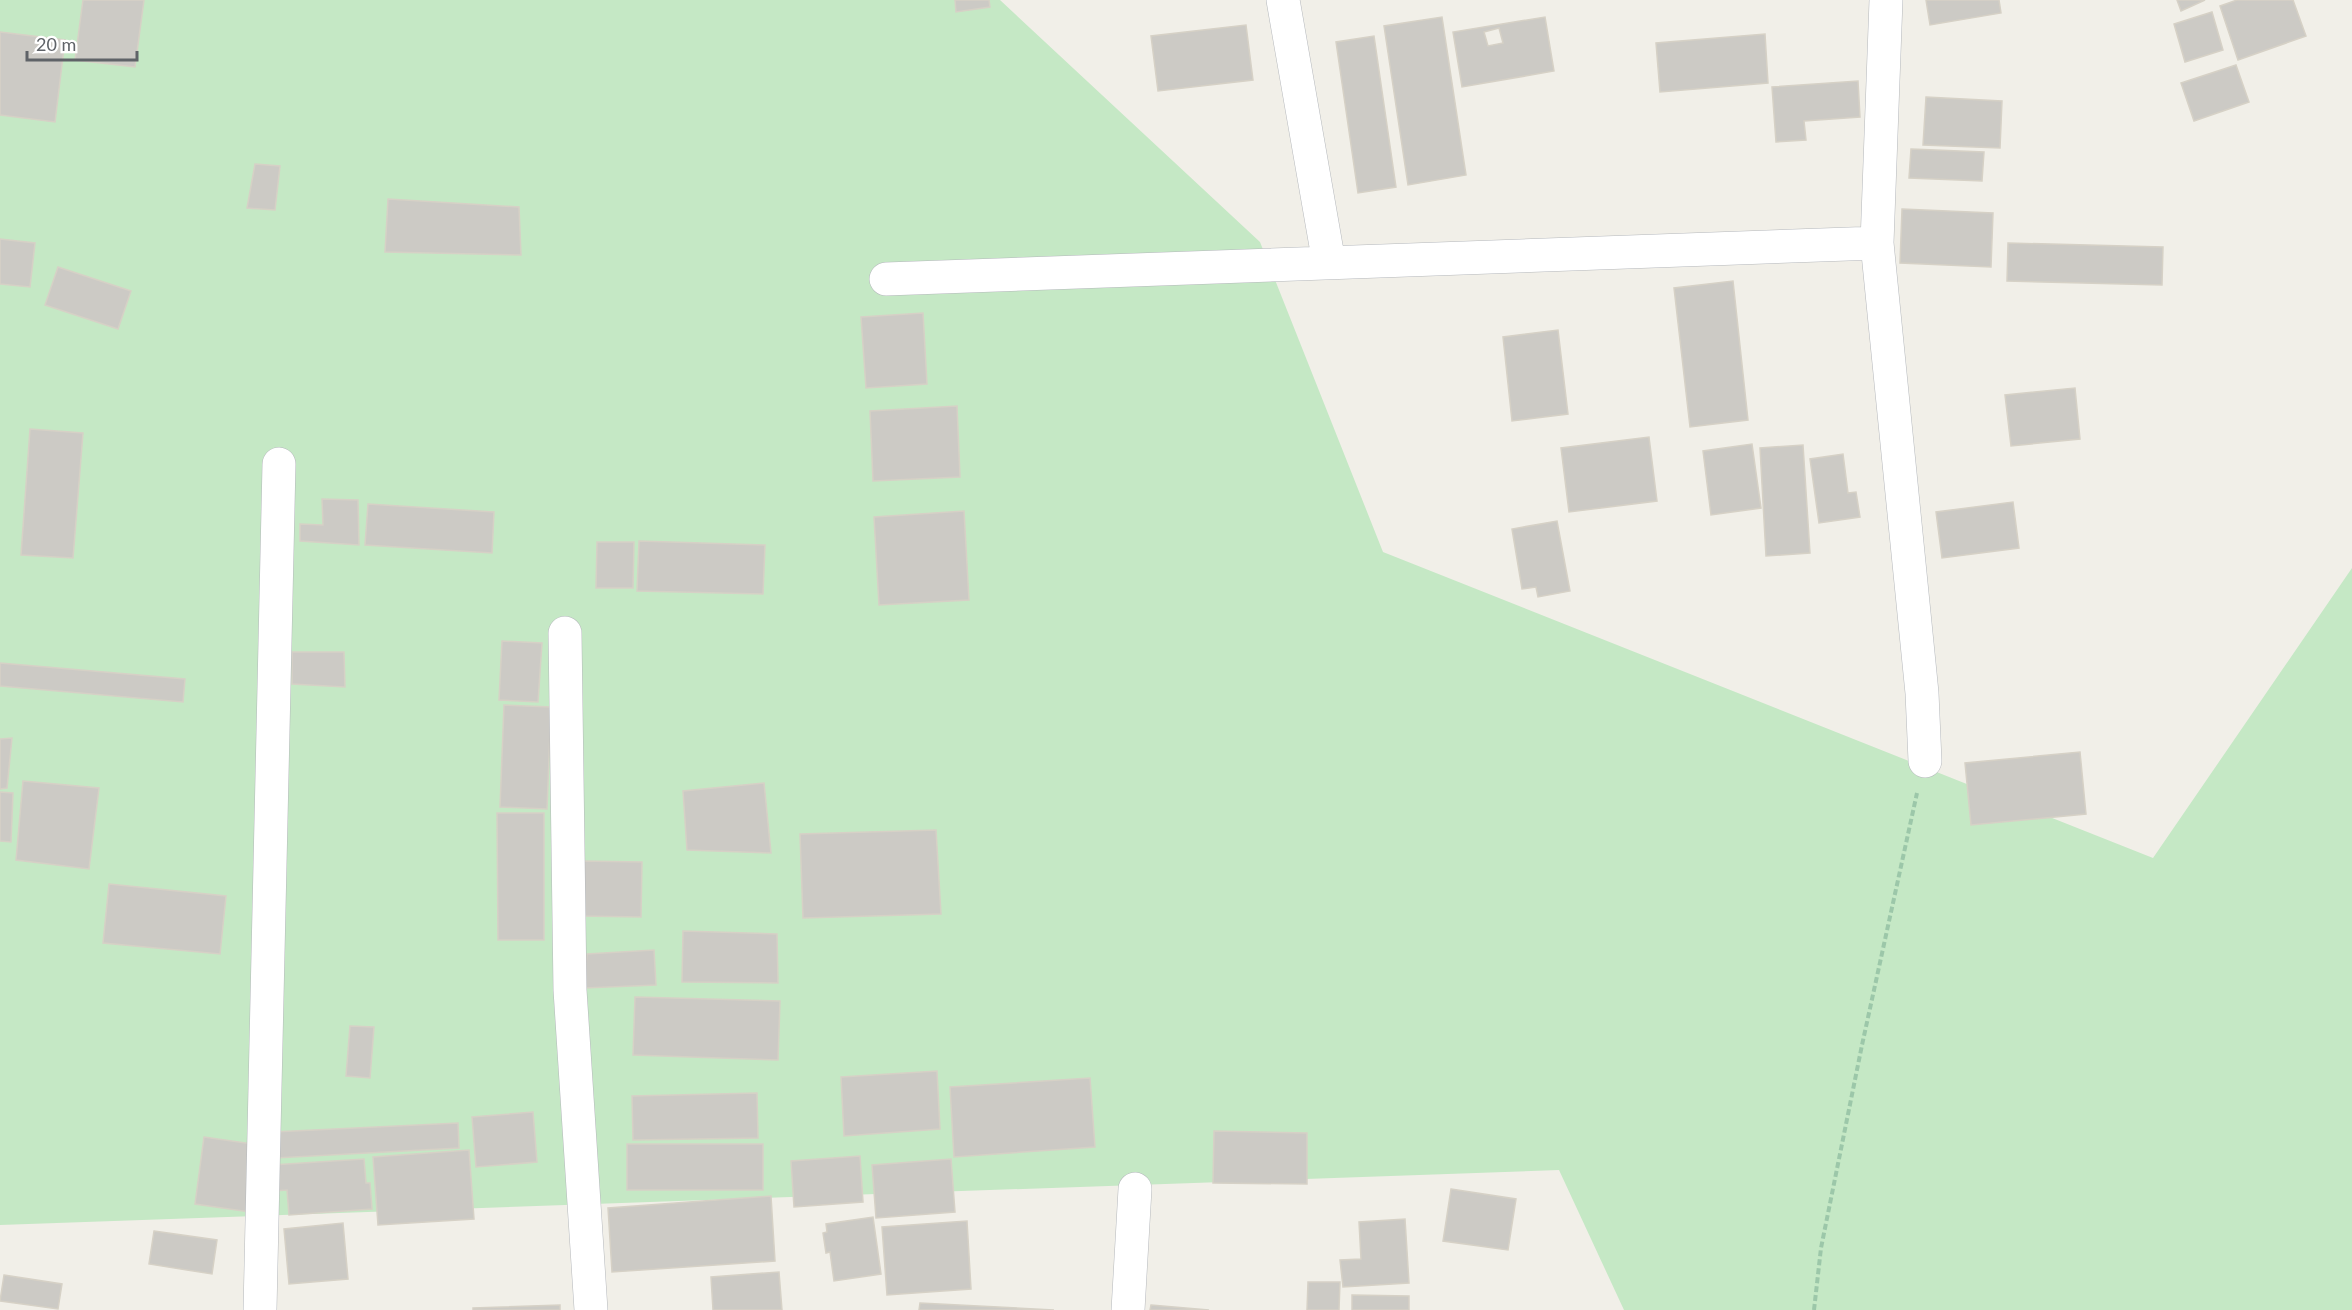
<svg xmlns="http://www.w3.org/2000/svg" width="2352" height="1310" font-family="Lato,sans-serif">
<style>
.green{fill:#c5e8c5}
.building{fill:#cccac5;stroke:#d6d1c6;stroke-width:1.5;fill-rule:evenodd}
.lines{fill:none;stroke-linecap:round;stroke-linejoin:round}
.minor-casing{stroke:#b5b8bc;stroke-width:34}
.path{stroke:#9cc7a9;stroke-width:4;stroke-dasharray:6 3;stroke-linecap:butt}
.minor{stroke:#fff;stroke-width:33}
</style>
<rect width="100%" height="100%" fill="#f1efe8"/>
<!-- green -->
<path class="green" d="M0 0H1000L1260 242 1383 552 2153 858 2352 568V1310H1624L1559 1170 0 1225Z"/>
<!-- building -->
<path class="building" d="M83 0H144L135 67 75 60Z
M955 0H989L990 7 956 12Z
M1926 0H1999L2001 13 1930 25Z
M2177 0H2205L2181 11Z
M2237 0H2293L2306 36 2238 60 2220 6Z
M2212 12 2223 50 2185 62 2174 24Z
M1442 17 1466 175 1408 185 1384 26Z
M1545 17 1554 71 1462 87 1453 32ZM1499 28 1503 43 1488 46 1484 32Z
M1246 25 1253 80 1158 91 1151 36Z
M0 32 65 40 55 122 0 115Z
M1765 34 1768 83 1660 92 1656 43Z
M1374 36 1396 187 1358 193 1336 42Z
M2236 65 2249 102 2194 121 2181 83Z
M1858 81 1860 117 1804 121 1806 140 1776 142 1772 87Z
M1926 97 2002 101 2000 148 1923 145Z
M1911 149 1984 152 1982 181 1909 178Z
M255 164 280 166 275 210 247 208Z
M388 199 519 207 521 255 385 252Z
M1902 209 1993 213 1991 267 1900 263Z
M0 239 35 243 30 287 0 284Z
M2008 243 2163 247 2162 285 2007 281Z
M58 267 131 291 118 329 45 305Z
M1733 281 1748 420 1690 427 1674 288Z
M923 313 927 384 866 388 861 317Z
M1558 330 1568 414 1512 421 1503 337Z
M2075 388 2080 439 2011 446 2005 395Z
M957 406 960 477 873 481 870 411Z
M30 429 83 433 73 558 21 555Z
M1649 437 1657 501 1569 512 1561 448Z
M1752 444 1761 508 1711 515 1703 451Z
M1803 445 1810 553 1766 556 1760 448Z
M1843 454 1848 493 1856 492 1860 517 1819 523 1810 459Z
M322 499 358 500 359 545 300 541V524L323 525Z
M2013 502 2019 548 1942 558 1936 512Z
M368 504 494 512 492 553 365 545Z
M964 511 969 600 879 605 874 517Z
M1557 521 1570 591 1538 597 1536 587 1522 589 1512 529Z
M639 541 765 545 763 594 637 591Z
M597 542H634L633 588H596Z
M502 641 542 643 538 702 499 700Z
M292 652H344L345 687 292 684Z
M0 663 185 679 183 702 0 686Z
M504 705 551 707 547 809 500 807Z
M12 738 7 788 0 789V739Z
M2080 752 2086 814 1971 825 1965 763Z
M23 781 99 788 89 869 16 860Z
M764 783 771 853 687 850 683 791Z
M0 792 13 793 11 842 0 841Z
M497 813H544V940H498Z
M936 830 941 914 803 918 800 834Z
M582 861 642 862 641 917 581 916Z
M109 884 226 896 220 954 103 943Z
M683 931 777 934 778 983 682 982Z
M654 950 656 985 584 988 587 954Z
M635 997 780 1001 778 1060 633 1055Z
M350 1026 374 1027 370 1078 346 1076Z
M937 1071 940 1129 844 1136 841 1077Z
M1090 1078 1095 1147 954 1157 950 1087Z
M757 1093 758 1138 633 1140 632 1096Z
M533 1112 537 1162 476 1167 472 1117Z
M458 1123 459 1148 275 1158 273 1132Z
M1214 1131 1307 1133V1184L1213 1183Z
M204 1137 260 1145 250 1212 195 1204Z
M627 1144H763V1190H627Z
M469 1150 474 1219 378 1225 373 1157Z
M860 1156 863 1202 794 1207 791 1161Z
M364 1159 366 1183H370L372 1209 289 1215 287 1190 274 1191 272 1165Z
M951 1159 955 1212 876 1218 872 1165Z
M1451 1189 1516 1199 1508 1250 1443 1241Z
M771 1196 775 1261 612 1272 608 1208Z
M873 1217 881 1274 834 1281 830 1252 826 1253 823 1233 827 1232 826 1224Z
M1405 1219 1409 1283 1343 1287 1340 1260 1361 1259 1359 1222Z
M967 1221 971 1289 887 1295 882 1227Z
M343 1223 348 1279 289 1284 284 1229Z
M154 1231 217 1240 212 1274 149 1264Z
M779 1272 782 1310H713L711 1277Z
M4 1275 62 1284 58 1309 0 1301Z
M1308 1282H1340L1339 1310H1307Z
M1352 1295 1409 1296V1310H1352Z
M920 1303 1054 1310H919Z
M560 1305V1310H473V1308Z
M1151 1305 1209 1310H1150Z"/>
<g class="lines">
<!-- minor casing -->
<g class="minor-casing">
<path id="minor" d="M1283 0 1329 263
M1886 0 1877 243 1922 693 1925 761
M886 279 1877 243
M565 633 570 990 591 1310
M260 1310 279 464
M1128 1310 1135 1189"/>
</g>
<!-- path -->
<path class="path" d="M1814 1310 1821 1248 1862 1045 1917 793"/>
<!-- minor -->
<use href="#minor" class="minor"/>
</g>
<!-- scale -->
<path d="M27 51v9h110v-9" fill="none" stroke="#5f6368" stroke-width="3"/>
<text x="36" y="51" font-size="18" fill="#5f6368" stroke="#ffffff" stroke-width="4.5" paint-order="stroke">20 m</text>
</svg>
